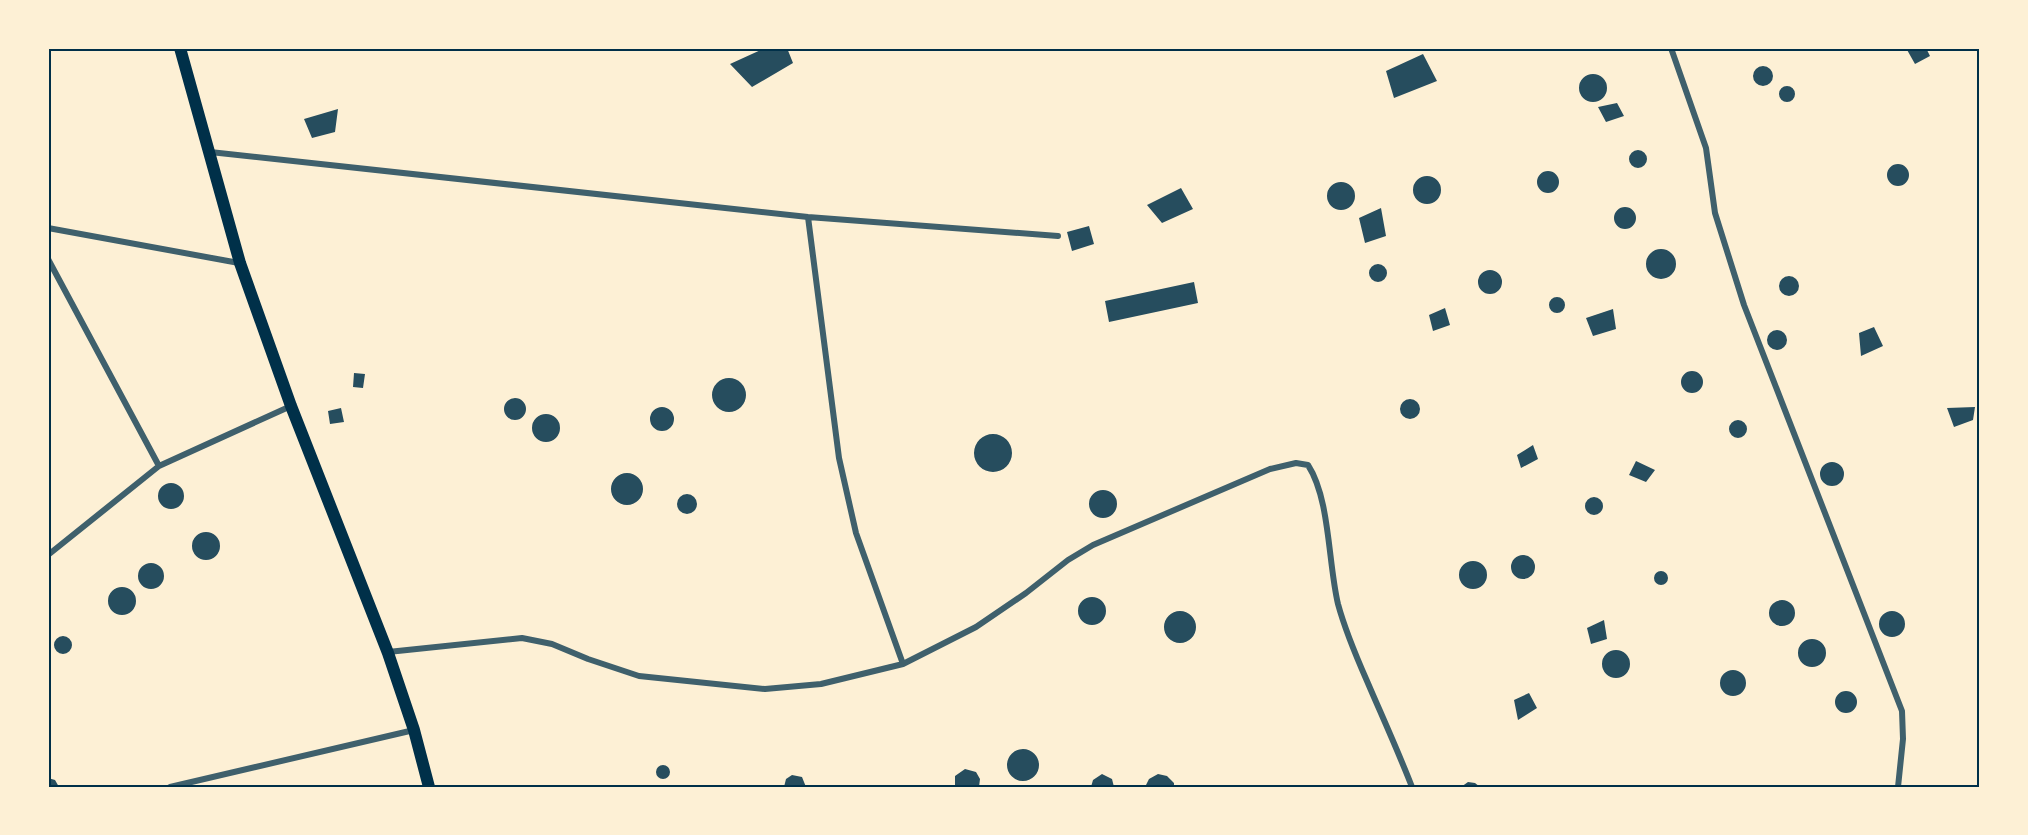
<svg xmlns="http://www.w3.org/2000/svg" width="2028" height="835" font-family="'IBM Plex Sans',sans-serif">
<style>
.building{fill:#264d5e}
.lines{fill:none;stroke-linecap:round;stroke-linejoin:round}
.minor{stroke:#3f606c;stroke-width:6}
.secondary{stroke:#003049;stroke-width:12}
.neatline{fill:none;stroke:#003049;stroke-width:2}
</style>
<rect width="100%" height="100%" fill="#fdf0d5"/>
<!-- building -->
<path class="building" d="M765 48H787L793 63 752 87 730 64Z
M1906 48H1926L1930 56 1915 64Z
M1423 54 1437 81 1394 98 1386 71Z
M1753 76a10 10 0 1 1 20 0a10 10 0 1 1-20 0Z
M1579 88a14 14 0 1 1 28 0a14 14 0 1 1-28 0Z
M1779 94a8 8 0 1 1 16 0a8 8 0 1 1-16 0Z
M1617 103 1624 116 1606 122 1598 107Z
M338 109 335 132 312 138 304 119Z
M1629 159a9 9 0 1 1 18 0a9 9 0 1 1-18 0Z
M1887 175a11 11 0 1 1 22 0a11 11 0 1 1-22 0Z
M1537 182a11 11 0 1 1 22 0a11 11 0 1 1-22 0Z
M1413 190a14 14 0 1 1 28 0a14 14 0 1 1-28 0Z
M1327 196a14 14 0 1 1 28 0a14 14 0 1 1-28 0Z
M1181 188 1193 209 1162 223 1147 205Z
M1614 218a11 11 0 1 1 22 0a11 11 0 1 1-22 0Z
M1381 208 1386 236 1365 243 1359 218Z
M1089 226 1094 244 1072 251 1067 232Z
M1646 264a15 15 0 1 1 30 0a15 15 0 1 1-30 0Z
M1369 273a9 9 0 1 1 18 0a9 9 0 1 1-18 0Z
M1478 282a12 12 0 1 1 24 0a12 12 0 1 1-24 0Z
M1779 286a10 10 0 1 1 20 0a10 10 0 1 1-20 0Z
M1194 282 1198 303 1109 322 1105 301Z
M1549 305a8 8 0 1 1 16 0a8 8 0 1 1-16 0Z
M1445 308 1450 325 1433 331 1429 315Z
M1613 309 1616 329 1593 336 1586 318Z
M1874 327 1883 346 1861 356 1859 333Z
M1767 340a10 10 0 1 1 20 0a10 10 0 1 1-20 0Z
M1681 382a11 11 0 1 1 22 0a11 11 0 1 1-22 0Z
M354 373 365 374 363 388 353 387Z
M712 395a17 17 0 1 1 34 0a17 17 0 1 1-34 0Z
M504 409a11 11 0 1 1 22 0a11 11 0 1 1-22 0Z
M1400 409a10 10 0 1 1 20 0a10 10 0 1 1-20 0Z
M1975 407 1973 420 1954 427 1947 408Z
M650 419a12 12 0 1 1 24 0a12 12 0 1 1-24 0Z
M341 408 344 422 330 424 328 411Z
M532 428a14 14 0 1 1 28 0a14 14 0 1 1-28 0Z
M1729 429a9 9 0 1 1 18 0a9 9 0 1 1-18 0Z
M974 453a19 19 0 1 1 38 0a19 19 0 1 1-38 0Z
M1533 445 1538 459 1521 468 1517 455Z
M1636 461 1655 470 1646 482 1629 475Z
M1820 474a12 12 0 1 1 24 0a12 12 0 1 1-24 0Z
M611 489a16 16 0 1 1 32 0a16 16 0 1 1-32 0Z
M158 496a13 13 0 1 1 26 0a13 13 0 1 1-26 0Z
M1089 504a14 14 0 1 1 28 0a14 14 0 1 1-28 0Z
M677 504a10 10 0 1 1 20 0a10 10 0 1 1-20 0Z
M1585 506a9 9 0 1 1 18 0a9 9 0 1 1-18 0Z
M192 546a14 14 0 1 1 28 0a14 14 0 1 1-28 0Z
M1511 567a12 12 0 1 1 24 0a12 12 0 1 1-24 0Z
M1459 575a14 14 0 1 1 28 0a14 14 0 1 1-28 0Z
M138 576a13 13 0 1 1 26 0a13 13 0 1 1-26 0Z
M1654 578a7 7 0 1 1 14 0a7 7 0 1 1-14 0Z
M108 601a14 14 0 1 1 28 0a14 14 0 1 1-28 0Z
M1078 611a14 14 0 1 1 28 0a14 14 0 1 1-28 0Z
M1769 613a13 13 0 1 1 26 0a13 13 0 1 1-26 0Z
M1879 624a13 13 0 1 1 26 0a13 13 0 1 1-26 0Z
M1164 627a16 16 0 1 1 32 0a16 16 0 1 1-32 0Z
M1604 620 1607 639 1591 644 1587 628Z
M54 645a9 9 0 1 1 18 0a9 9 0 1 1-18 0Z
M1798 653a14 14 0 1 1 28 0a14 14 0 1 1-28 0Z
M1602 664a14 14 0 1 1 28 0a14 14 0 1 1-28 0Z
M1720 683a13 13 0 1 1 26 0a13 13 0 1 1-26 0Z
M1835 702a11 11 0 1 1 22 0a11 11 0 1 1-22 0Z
M1529 693 1537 708 1518 720 1514 700Z
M1007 765a16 16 0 1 1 32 0a16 16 0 1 1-32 0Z
M656 772a7 7 0 1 1 14 0a7 7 0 1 1-14 0Z
M965 769 976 772 980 779 979 787H955V776Z
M1102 774 1112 779 1114 787H1091L1093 780Z
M1158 774 1167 776 1174 783V787H1145L1149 779Z
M792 775 802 777 806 787H784L786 779Z
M48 778 55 780 59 787H48Z
M1468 782 1475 783 1480 787H1461Z"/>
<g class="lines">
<!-- minor -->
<path class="minor" d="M1671 48 1706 148 1715 213 1744 305 1902 711 1903 739 1898 787
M210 152 808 217 1058 236
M808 217 839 458 856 533 903 664
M48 228 239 263
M48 259 159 466
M48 555 159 466 291 406
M388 652 522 638 552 644 588 659 639 676 765 689 821 684 903 664 976 627 1026 593 1068 560 1093 545 1270 469 1296 463 1308 465C1330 499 1328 562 1338 604 1345 630 1356 656 1367 681 1382 716 1398 751 1412 787
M170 787 414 730"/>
<!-- secondary -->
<path class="secondary" d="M180 48 240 263 291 406 388 653 414 730 429 787"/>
</g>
<!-- border -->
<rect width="2028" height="835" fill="none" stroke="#fdf0d5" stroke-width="99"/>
<rect x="50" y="50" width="1928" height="736" class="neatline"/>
</svg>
